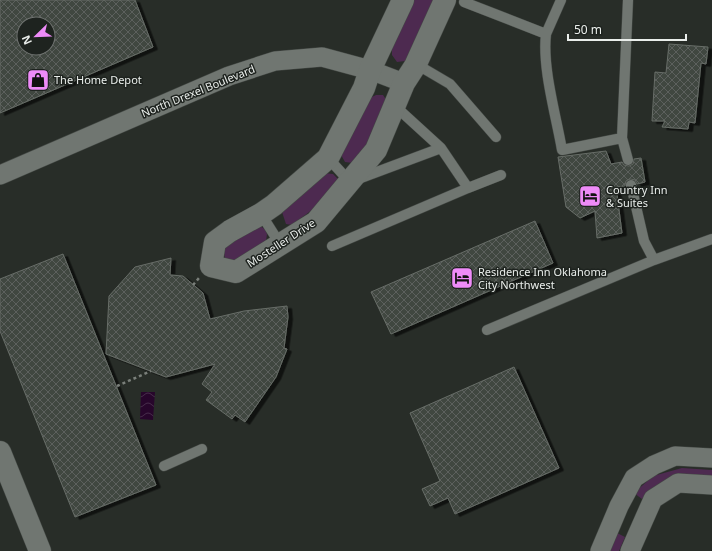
<svg xmlns="http://www.w3.org/2000/svg" width="712" height="551" font-family="'Noto Sans',sans-serif">
<style>
.green{fill:#4d2a50}
.water{fill:url(#water-waves)}
.building{fill:url(#building-cross-hatch);stroke:#676d67;fill-rule:evenodd;filter:url(#shadow)}
.lines{fill:none;stroke-linecap:round;stroke-linejoin:round}
.service-casing{stroke:#444945;stroke-width:11}
.minor-casing{stroke:#444945;stroke-width:20}
.tertiary-casing{stroke:#444945;stroke-width:23}
.path{stroke:#7a7f7a;stroke-width:2.5;stroke-dasharray:3 3;stroke-linecap:butt}
.service{stroke:#707671;stroke-width:10}
.minor{stroke:#707671;stroke-width:19}
.tertiary{stroke:#707671;stroke-width:22}
.labels{text-anchor:middle;stroke-width:3;stroke-linejoin:round;paint-order:stroke}
.poi-label{font-size:11px;fill:#eaeeeb;stroke:#1e231f;text-anchor:start}
.street-label{font-size:11px;fill:#eaeeeb;stroke:#1e231f}
</style>
<defs>
<pattern id="water-waves" width="16" height="10" patternUnits="userSpaceOnUse"><rect width="16" height="10" fill="#27062b"/><path d="M0 5q4-4 8 0t8 0" fill="none" stroke="#462b4a"/></pattern>
<pattern id="building-cross-hatch" width="8" height="8" patternUnits="userSpaceOnUse"><rect width="8" height="8" fill="#404641"/><path d="M0 0l8 8M0 8l8-8" fill="none" stroke="#5c615d"/></pattern>
<filter id="shadow"><feDropShadow dx="4.5" dy="2.5" stdDeviation="0" flood-color="#0009"/></filter>
</defs>
<rect width="100%" height="100%" fill="#282d28"/>
<!-- green -->
<path class="green" d="M414 0H436L411 54 405 61 397 62 392 55V47Z
M376 95H383L387 101V107L360 157 353 163 345 162 340 153 370 98Z
M324 173 333 174 338 179 335 193 297 221 292 225 286 224 282 212Z
M258 225 265 229 267 234 266 241 237 259 231 261 225 258 223 251V245Z
M682 468 712 470V479L652 489 642 499 634 493 653 476Z
M617 533 625 537 619 551H608Z"/>
<!-- water -->
<path class="water" d="M141 392H155L153 420 140 419Z"/>
<!-- building -->
<path class="building" d="M0 0H135L153 47 0 113ZM24 24H48V48H24Z
M669 44 708 47 706 64 701 63 695 123 689 122 688 129 662 127 665 121H652L655 72 666 73Z
M606 151 611 164 622 162 624 165 629 166 633 164 634 159 641 158 645 182 637 184 635 180 630 179 626 181 625 186 616 187 622 233 597 238 595 211 580 218 566 207 558 157Z
M535 221 553 263 391 334 371 292Z
M63 254 156 485 75 517 0 331V279Z
M171 258 170 275 183 276 203 293 210 319 244 311 287 306 288 317 284 348 287 349 276 377 245 422 235 415 232 419 206 400 212 392 202 384 215 364 166 377 106 354 109 296 135 267Z
M514 367 559 468 455 514 448 498 430 506 422 489 440 481 410 413Z"/>
<g class="lines">
<!-- service casing -->
<g class="service-casing">
<path id="service" d="M464 2 546 34 561 0
M546 34C542 68 556 115 562 150L622 138 628 160
M416 64 450 84 496 137
M395 106 441 148
M622 138 628 0
M328 158 350 182 441 148 468 188 332 246
M631 185 644 241 654 260 712 239
M468 188 501 175
M261 214 280 244
M487 330 654 260
M164 466 202 449"/>
</g>
<!-- minor casing -->
<g class="minor-casing">
<path id="minor" d="M0 175 229 76 275 61 322 57 370 70 404 83
M600 551 619 506 634 478 654 465 675 456 712 458
M630 551 653 499 678 483 712 485"/>
</g>
<!-- tertiary casing -->
<g class="tertiary-casing">
<path id="tertiary" d="M403 0 370 70 364 88 328 158 274 205 261 214 230 231 215 242 211 266 236 272 316 222 376 150 404 83 415 66 445 0
M0 452 40 551"/>
</g>
<!-- path -->
<path class="path" d="M193 285 199 278
M117 386 151 371"/>
<!-- service -->
<use href="#service" class="service"/>
<!-- minor -->
<use href="#minor" class="minor"/>
<!-- tertiary -->
<use href="#tertiary" class="tertiary"/>
</g>
<!-- icons -->
<defs>
<g id="shop-square" transform="scale(1.15)"><rect x="-9" y="-9" width="18" height="18" rx="4" fill="#ee8bf8" stroke="#1e231f"/><path d="M-5-2.5h2.3a2.7 3.5 0 0 1 5.4 0H5L5.5 6h-11ZM-1.5-2.5h3a1.5 2.3 0 0 0-3 0Z" fill="#111"/></g>
<g id="hotel-square" transform="scale(1.15)"><rect x="-9" y="-9" width="18" height="18" rx="4" fill="#ee8bf8" stroke="#1e231f"/><path d="M-6-4.5h1.5V1H6V5H4.5V3h-9V5H-6ZM-4 0a1.8 1.8 0 1 1 3.6 0ZM.5 0V-2.5h3Q6-2.5 6 0Z" fill="#111"/></g>
</defs>
<g fill-rule="evenodd">
<use href="#shop-square" x="38" y="80"/>
<use href="#hotel-square" x="590" y="196"/>
<use href="#hotel-square" x="462" y="278"/>
</g>
<g class="labels">
<!-- poi labels -->
<g class="poi-label">
<text x="54" y="84">The Home Depot</text>
<text x="606" y="194">Country Inn<tspan x="606" dy="13">&amp; Suites</tspan></text>
<text x="478" y="276">Residence Inn Oklahoma<tspan x="478" dy="13">City Northwest</tspan></text>
</g>
<!-- street labels -->
<g class="street-label">
<text transform="translate(198 91) rotate(-22)" y="4">North Drexel Boulevard</text>
<text transform="translate(281 243) rotate(-33)" y="4">Mosteller Drive</text>
</g>
</g>
<!-- north arrow -->
<g transform="translate(36 36) rotate(247)"><circle r="19" fill="#1e231f" stroke="#707471"/>
<path d="M0-3L7 15L0 10L-7 15Z" fill="#ee8bf8"/>
<text y="-6" font-size="11" font-weight="bold" text-anchor="middle" fill="#eaeeeb">N</text>
</g>
<!-- scale -->
<path d="M568 34v6h118v-6" fill="none" stroke="#eaeeeb" stroke-width="2"/>
<text x="574" y="34" font-size="12" fill="#eaeeeb" stroke="#1e231f" stroke-width="3" paint-order="stroke">50 m</text>
</svg>
